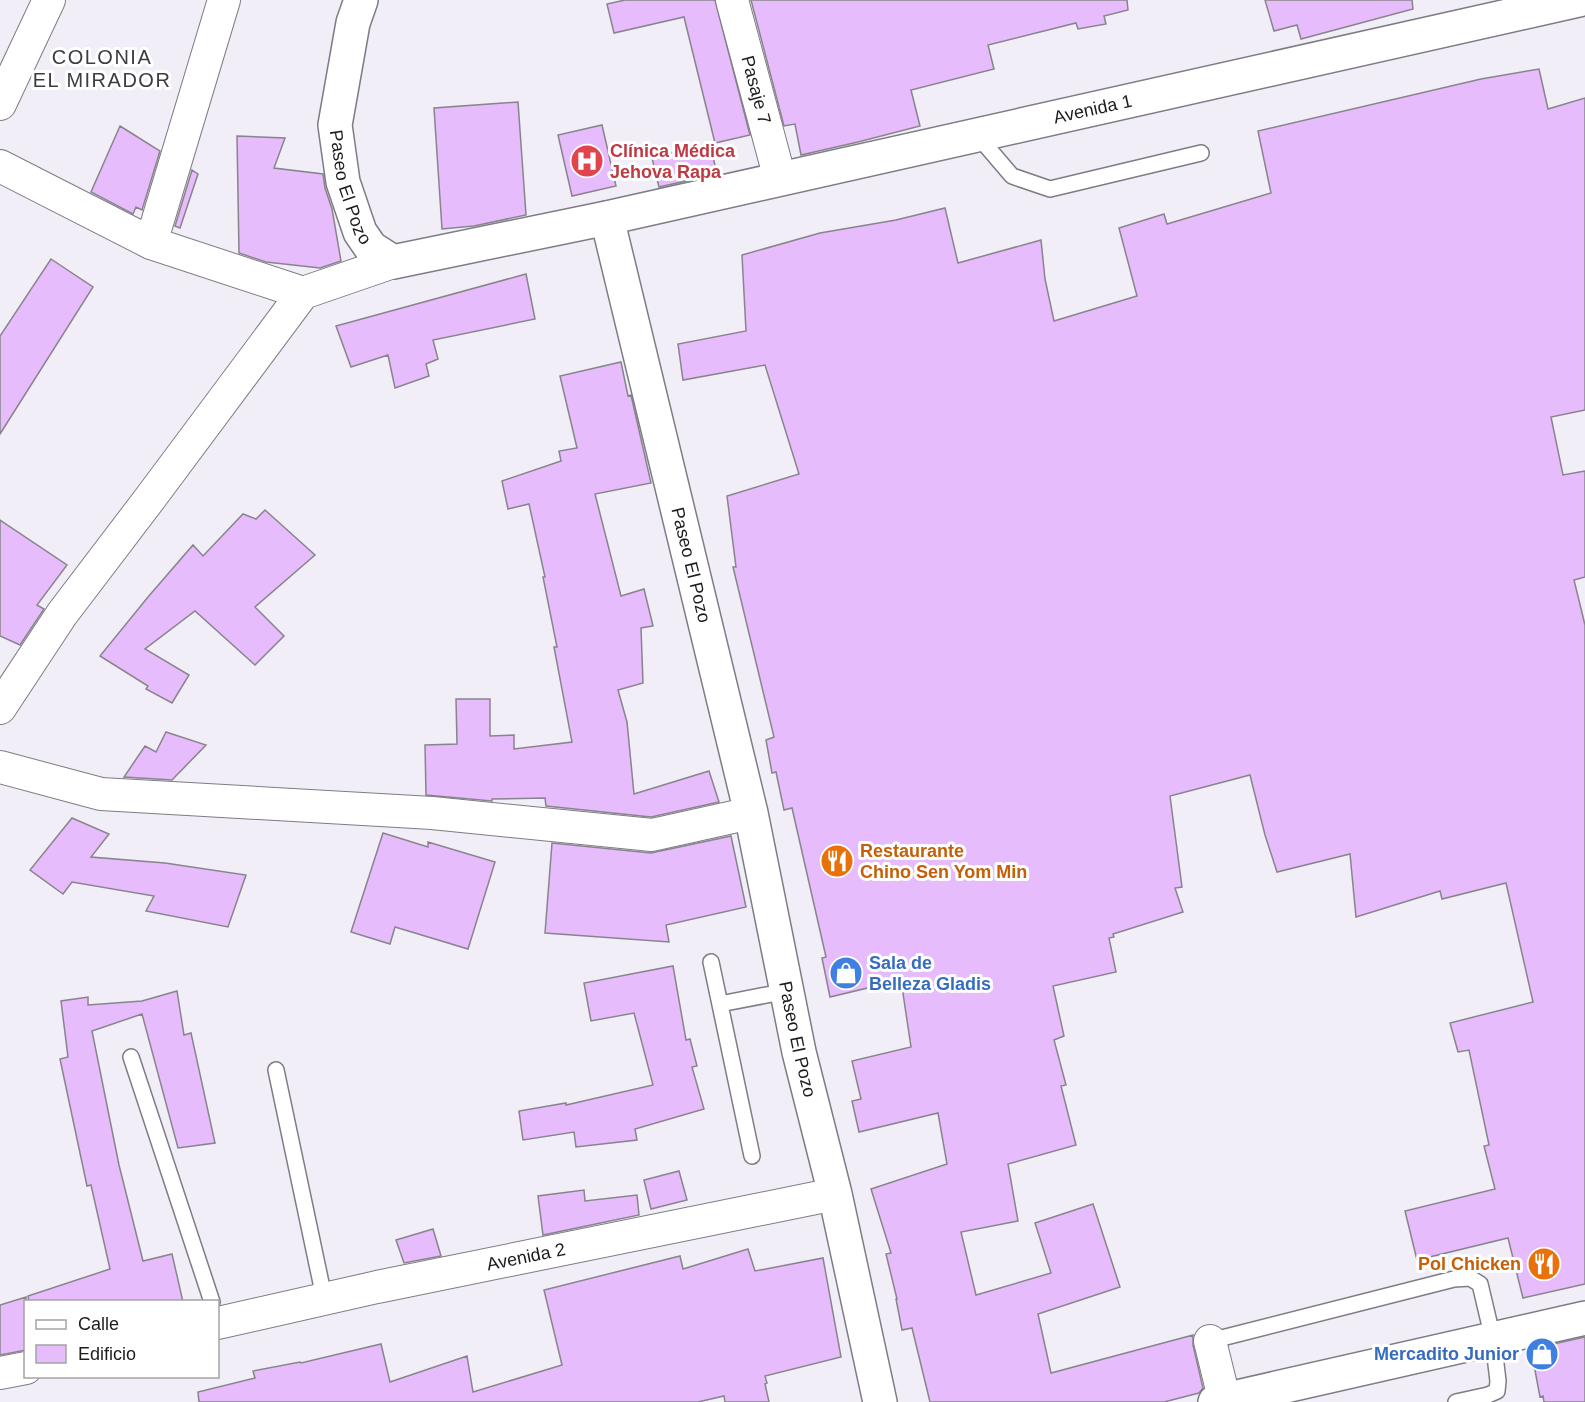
<svg xmlns="http://www.w3.org/2000/svg" width="1585" height="1402" font-family="Arial,sans-serif">
<style>
.building{fill:#e6bcfc;stroke:#89848b;stroke-width:1.5}
.lines{fill:none;stroke-linecap:round;stroke-linejoin:round}
.service-casing{stroke:#7e7c84;stroke-width:18}
.minor-casing{stroke:#7e7c84;stroke-width:34}
.tertiary-casing{stroke:#7e7c84;stroke-width:36}
.service{stroke:#fff;stroke-width:15}
.minor{stroke:#fff;stroke-width:32}
.tertiary{stroke:#fff;stroke-width:33}
.labels{text-anchor:middle;stroke-width:6;stroke-linejoin:round;paint-order:stroke}
.street-label{font-size:18px;fill:#1c1b1e;stroke:#fff}
.health-label{font-size:18px;font-weight:bold;fill:#be3a42;stroke:#fff;text-anchor:start}
.food-label{font-size:18px;font-weight:bold;fill:#c56008;stroke:#fff;text-anchor:start}
.shop-label{font-size:18px;font-weight:bold;fill:#366cbe;stroke:#fff;text-anchor:start}
.neighbourhood-label{font-size:20px;letter-spacing:1.5px;fill:#3e3c43;stroke:#fff}
</style>
<rect width="100%" height="100%" fill="#f1eef7"/>
<!-- building -->
<path class="building" d="M625 0H715L750 135 715 143 684 17 614 33 607 4Z
M751 0H1127L1128 10 1104 16 1106 24 1078 29 1076 23 988 45 994 69 911 90 920 126 858 142 801 155 795 124 784 126Z
M1265 0H1412L1413 9 1301 39 1297 25 1274 31Z
M1539 69 1548 109 1585 98V410L1551 417 1563 475 1585 471V577L1574 580 1585 625V1284L1523 1298 1508 1238 1417 1260 1405 1211 1495 1189 1484 1146 1489 1145 1469 1050 1458 1052 1450 1023 1533 1002 1506 883 1442 899 1440 891 1356 917 1350 854 1277 872 1265 835 1250 775 1170 796 1182 887 1175 888 1183 912 1113 934 1114 937 1109 938 1116 972 1053 986 1064 1036 1054 1040 1066 1085 1061 1086 1076 1145 1008 1164 1018 1221 961 1232 976 1295 1051 1273 1035 1223 1093 1204 1120 1287 1038 1314 1051 1373 1193 1335V1345L1203 1388 1199 1393 1164 1402H930L912 1328 902 1330 896 1299H897L886 1254 891 1253 871 1189 947 1164 938 1113 859 1132 852 1101 861 1099 852 1061 911 1047 901 980 830 997 822 958 826 957 792 808 784 810 776 772 772 773 766 740 774 737 733 567H736L727 496 799 474 765 365 683 380 678 344 746 331 742 255 820 233 896 220 945 208 958 263 1041 240 1045 279 1054 321 1137 296 1119 228 1164 214 1167 224 1271 193 1258 131 1481 79Z
M518 102 526 215 474 226 442 229 434 108Z
M602 125 616 186 572 196 558 135Z
M120 126 160 151 142 210 136 207 133 214 91 192Z
M237 136 285 138 274 168 323 174 325 188 332 209 341 261 320 268 266 262 239 253Z
M710 144 717 174 659 187 652 158Z
M192 170 198 174 180 228 175 226Z
M51 259 93 287 0 434V336Z
M526 274 535 319 433 340 438 359 426 364 429 376 395 388 388 355 351 367 336 326Z
M621 362 628 396 631 395 651 483 595 494 621 596 644 589 653 626 641 628 643 683 618 690 627 722 634 794 709 771 719 802 651 817 546 806 545 798 492 799V801L426 795 425 745 457 744 456 699H490V736L514 735V749L572 742 554 647H557L543 577H545L529 504 508 509 502 481 561 461 559 451 577 448 560 376Z
M265 510 315 555 255 607 284 636 255 665 195 611 145 649 189 675 172 703 146 689 148 686 100 656 148 597 193 545 203 556 243 514 256 519Z
M0 520 67 565 37 605 44 609 20 645 0 636Z
M166 732 206 745 172 780 124 777 145 746 156 752Z
M72 818 109 834 91 857 165 863 246 875 228 927 146 911 154 896 72 882 63 894 30 870Z
M383 833 428 847V842L495 862 468 949 395 927 390 944 351 932Z
M731 836 746 907 666 925 669 942 545 933 552 843 651 853Z
M673 966 686 1040 690 1039 697 1066 692 1067 704 1109 635 1129 637 1140 576 1147 574 1132 523 1140 519 1111 566 1103V1105L653 1085 634 1013 591 1021 584 983Z
M177 991 184 1035 191 1033 215 1143 178 1148 142 1014 92 1031 119 1165 143 1261 172 1254 183 1302H29L28 1296 110 1269 91 1185 87 1186 60 1059 68 1057 61 1001 88 997V1005L142 1001Z
M679 1171 687 1200 651 1209 644 1180Z
M584 1190 585 1201 637 1195 639 1215 543 1235 538 1196Z
M433 1229 441 1256 404 1263 396 1240Z
M748 1249 755 1271 823 1258 841 1357 765 1376 767 1383 765 1384 769 1402H725L724 1396 698 1402H199L198 1392 255 1378 253 1371 300 1362 301 1363 381 1344 390 1382 467 1356 473 1392 562 1365 544 1290 680 1256 683 1269Z
M26 1297V1350L0 1355V1305Z
M1585 1337V1402H1544L1543 1396 1540 1397 1531 1349Z"/>
<g class="lines">
<!-- service casing -->
<g class="service-casing">
<path id="service" d="M977 135 1012 176 1050 189 1201 153
M711 962 752 1156
M720 1004 787 991
M131 1057 212 1302
M276 1070 321 1283 322 1300
M1210 1341 1454 1279 1470 1278 1480 1284 1493 1339 1498 1381 1497 1391 1488 1395 1456 1402"/>
</g>
<!-- minor casing -->
<g class="minor-casing">
<g id="minor">
<path id="s1" d="M732 0 780 179"/>
<path d="M0 104 49 0"/>
<path d="M0 166 151 243 303 293"/>
<path d="M151 243 224 0"/>
<path d="M0 708 62 614 151 497 303 293 393 262"/>
<path d="M0 767 101 794 432 813 652 835 751 813"/>
<path id="s2" d="M218 1323 377 1287 835 1194"/>
<path d="M1210 1341 1225 1402"/>
<path d="M0 1373 26 1368"/>
</g>
</g>
<!-- tertiary casing -->
<g class="tertiary-casing">
<g id="tertiary">
<path id="s3" d="M361 0 353 23 335 125 343 182 360 232 371 248 393 262 607 218 1579 0"/>
<path id="s4" d="M607 218 751 813 799 1052 835 1194 880 1402"/>
<path d="M1215 1402 1585 1318"/>
</g>
</g>
<!-- service -->
<use href="#service" class="service"/>
<!-- minor -->
<use href="#minor" class="minor"/>
<!-- tertiary -->
<use href="#tertiary" class="tertiary"/>
</g>
<!-- icons -->
<defs>
<g id="hospital-disc" transform="scale(1.725)"><circle r="9.5" fill="#e0444e" stroke="#fff"/><path d="M-5-5h3v3.5h4V-5h3V5h-3V1.5h-4V5h-3Z" fill="#fff"/></g>
<g id="restaurant-disc" transform="scale(1.725)"><circle r="9.5" fill="#e8710a" stroke="#fff"/><path d="M-5-6h1v4h1v-4h1v4h1v-4h1v5L-1.5 .5V6h-2V.5L-5-1ZM5-6V6H3V1.5H1.5Q1.5-4 5-6Z" fill="#fff"/></g>
<g id="shop-disc" transform="scale(1.725)"><circle r="9.5" fill="#3f7fe0" stroke="#fff"/><path d="M-5-2.5h2.3a2.7 3.5 0 0 1 5.4 0H5L5.5 6h-11ZM-1.5-2.5h3a1.5 2.3 0 0 0-3 0Z" fill="#fff"/></g>
</defs>
<g fill-rule="evenodd">
<use href="#hospital-disc" x="587" y="161"/>
<use href="#restaurant-disc" x="837" y="861"/>
<use href="#shop-disc" x="846" y="973"/>
<use href="#restaurant-disc" x="1544" y="1264"/>
<use href="#shop-disc" x="1542" y="1354"/>
</g>
<g class="labels">
<!-- street labels -->
<g class="street-label">
<text dy="6" stroke="none"><textPath href="#s1" startOffset="93">Pasaje 7</textPath></text>
<text dy="6" stroke="none"><textPath href="#s3" startOffset="1000">Avenida 1</textPath></text>
<text dy="6" stroke="none"><textPath href="#s3" startOffset="192">Paseo El Pozo</textPath></text>
<text dy="6" stroke="none"><textPath href="#s4" startOffset="357">Paseo El Pozo</textPath></text>
<text dy="6" stroke="none"><textPath href="#s4" startOffset="843">Paseo El Pozo</textPath></text>
<text dy="6" stroke="none"><textPath href="#s2" startOffset="315">Avenida 2</textPath></text>
</g>
<!-- health labels -->
<g class="health-label">
<text x="610" y="157">Clínica Médica<tspan x="610" dy="21">Jehova Rapa</tspan></text>
</g>
<!-- food labels -->
<g class="food-label">
<text x="860" y="857">Restaurante<tspan x="860" dy="21">Chino Sen Yom Min</tspan></text>
<text x="1521" y="1270" text-anchor="end">Pol Chicken</text>
</g>
<!-- shop labels -->
<g class="shop-label">
<text x="869" y="969">Sala de<tspan x="869" dy="21">Belleza Gladis</tspan></text>
<text x="1519" y="1360" text-anchor="end">Mercadito Junior</text>
</g>
<!-- neighbourhood labels -->
<g class="neighbourhood-label">
<text x="102" y="64">COLONIA<tspan x="102" dy="23">EL MIRADOR</tspan></text>
</g>
</g>
<!-- legend -->
<rect x="24" y="1300" width="195" height="78" fill="#ffffff" stroke="#a4a4a5" stroke-width="1.5"/>
<rect x="36" y="1320" width="30" height="9" fill="#ffffff" stroke="#a4a4a5" stroke-width="1.5"/>
<text x="78" y="1330" font-size="18" fill="#1c1b1e">Calle</text>
<rect x="36" y="1345" width="30" height="18" fill="#e6bcfc" stroke="#a4a4a5" stroke-width="1.5"/>
<text x="78" y="1360" font-size="18" fill="#1c1b1e">Edificio</text>
</svg>
